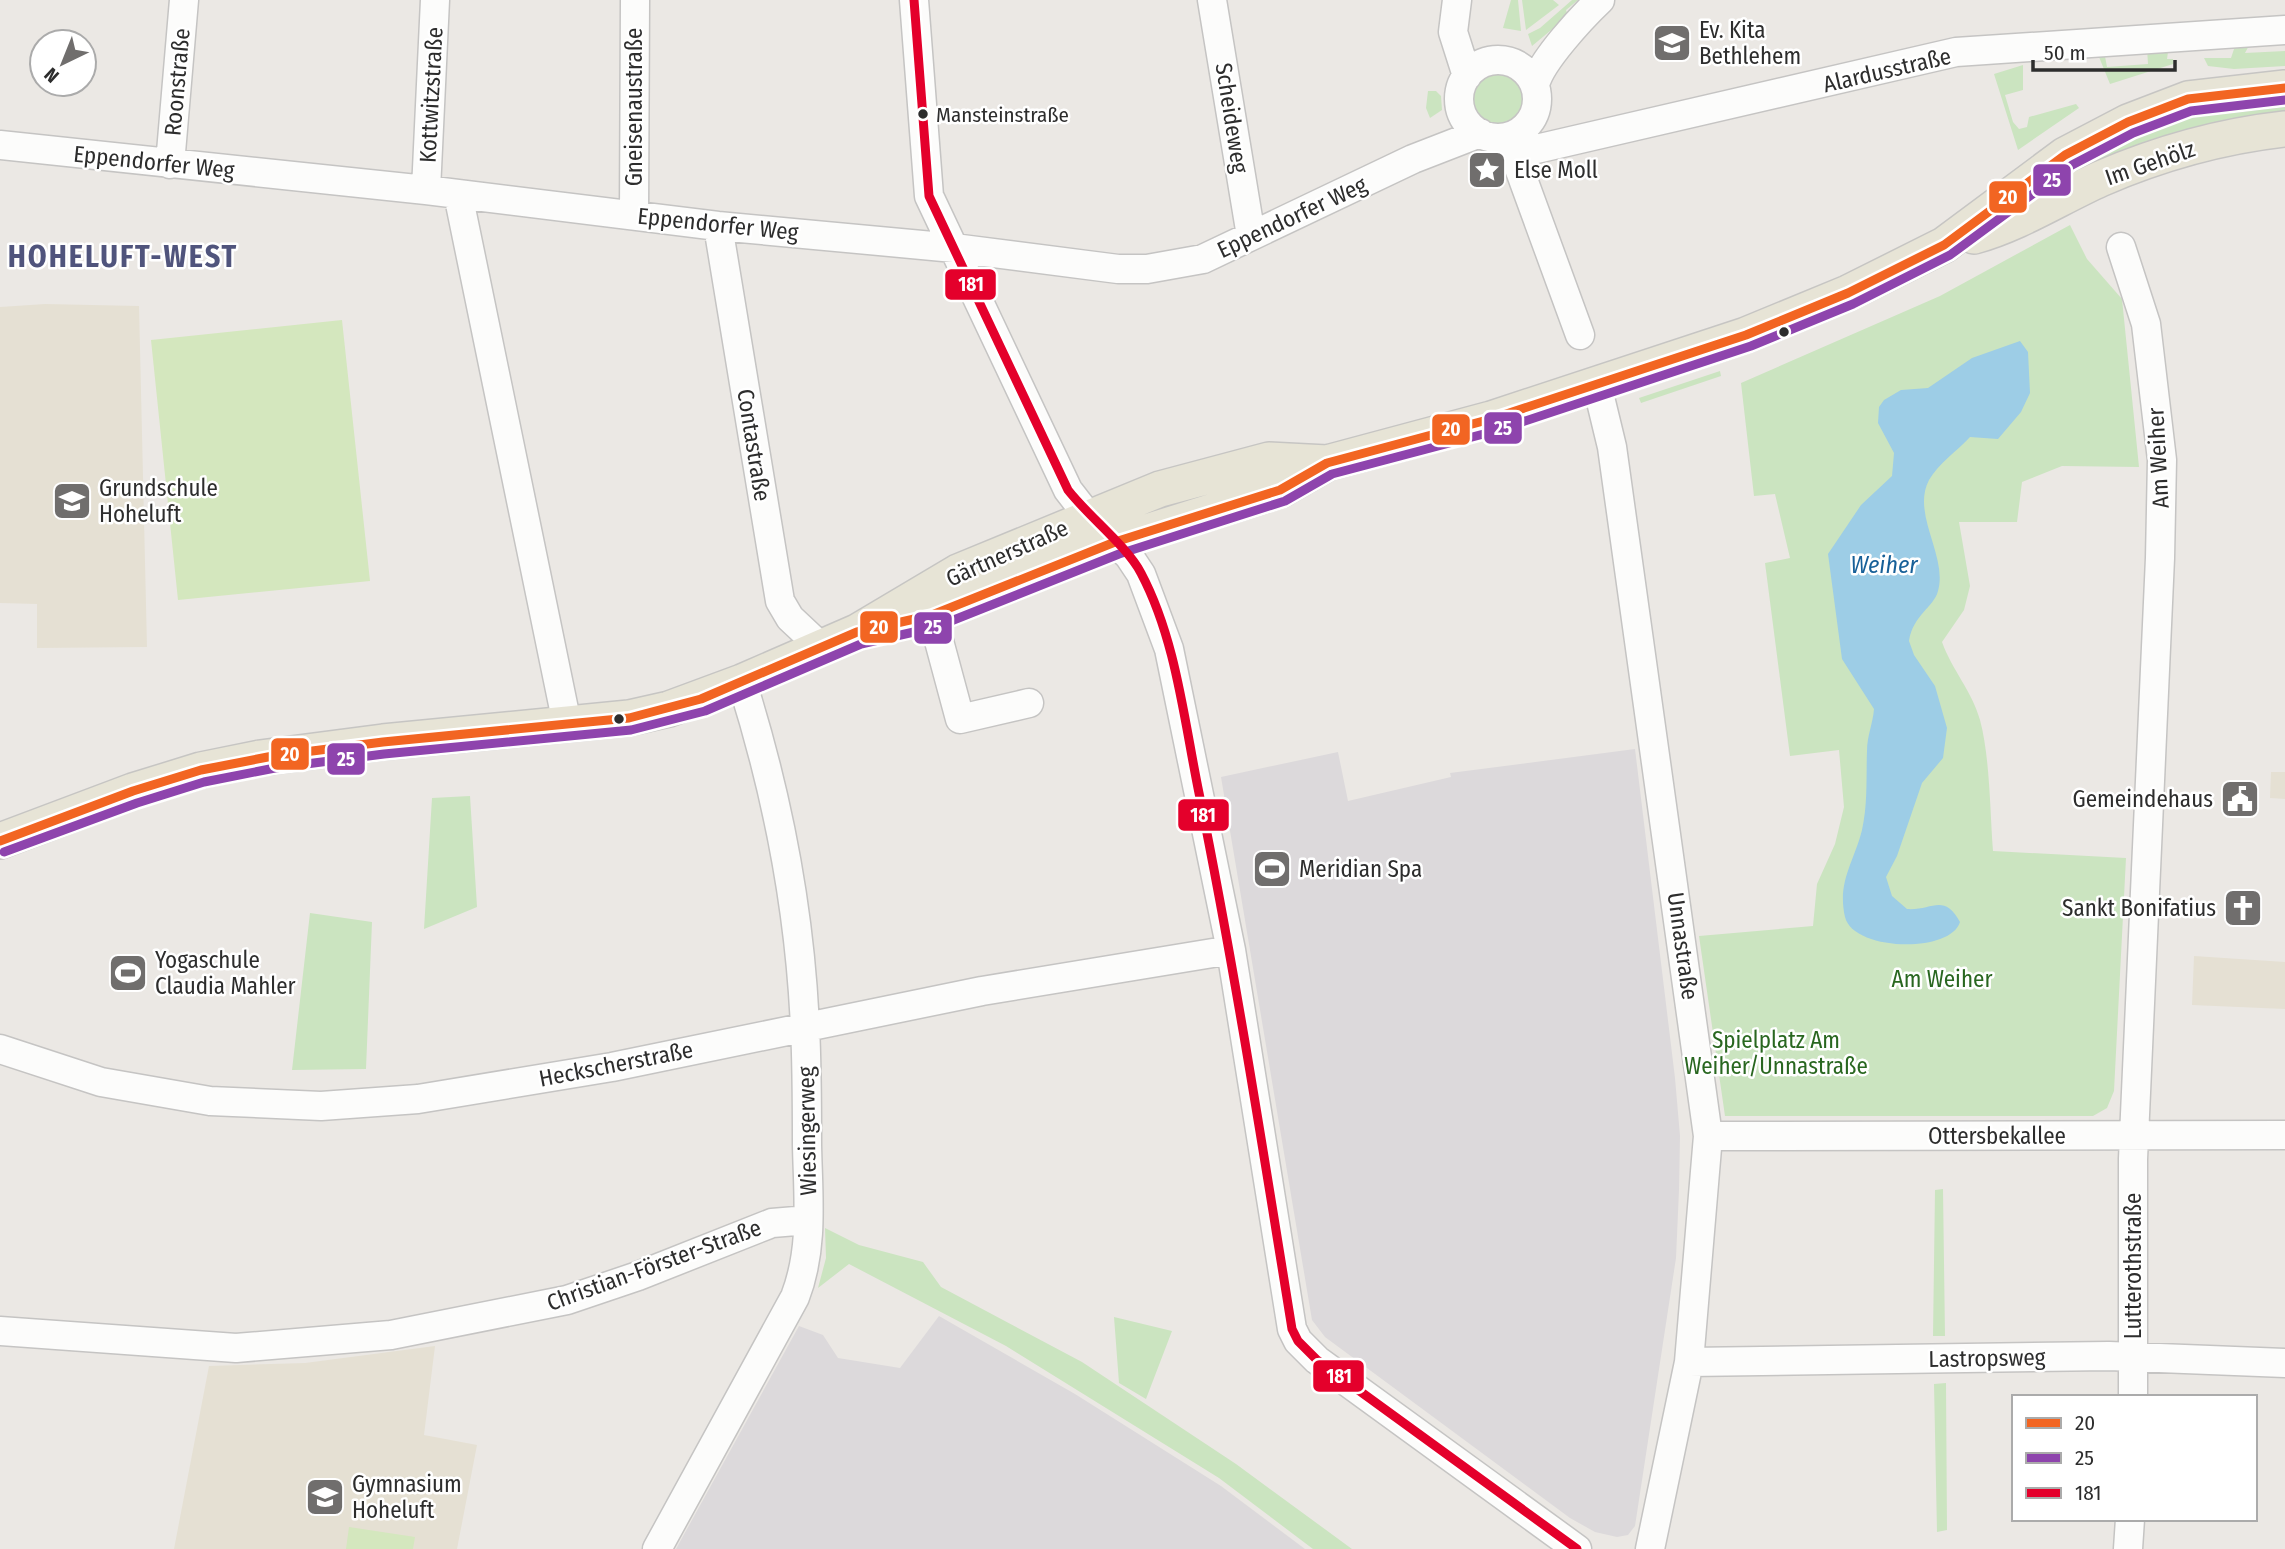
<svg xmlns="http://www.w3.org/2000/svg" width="2285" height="1549" font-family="'Fira Sans Condensed',sans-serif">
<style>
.industrial{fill:#dcd9db}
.education{fill:#e5e0d3}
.green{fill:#cbe4c0}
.pitch{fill:#d4e7be}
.water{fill:#9dcde6}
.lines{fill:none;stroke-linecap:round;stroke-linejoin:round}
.minor-casing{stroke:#c5c4c3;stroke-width:31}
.major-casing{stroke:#c6c5c3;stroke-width:38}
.minor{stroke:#fcfcfb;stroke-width:28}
.major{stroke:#e7e4d6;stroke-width:35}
.bus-1-casing{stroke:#fff;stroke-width:14}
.bus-2-casing{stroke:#fff;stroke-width:14}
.bus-3-casing{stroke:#fff;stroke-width:14}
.bus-1{stroke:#f26522;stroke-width:9}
.bus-2{stroke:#8e44ad;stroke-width:9}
.bus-3{stroke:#e4002b;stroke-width:9}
.bus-dot{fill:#2d2d2d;stroke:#fff;stroke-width:2.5}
.labels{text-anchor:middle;stroke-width:5;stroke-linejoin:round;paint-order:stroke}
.bus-label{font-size:21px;fill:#2d2d2d;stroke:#fff;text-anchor:start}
.poi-label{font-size:23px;fill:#2d2d2d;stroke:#fff;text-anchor:start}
.street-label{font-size:23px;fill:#2d2d2d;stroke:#fff}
.park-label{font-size:23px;fill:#296720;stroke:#fff}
.water-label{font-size:24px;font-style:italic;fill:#176098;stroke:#fff}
.district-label{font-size:30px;font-weight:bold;letter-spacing:2px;fill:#50547c;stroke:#fff}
.line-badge{stroke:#fff;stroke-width:2.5}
.badge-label{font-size:19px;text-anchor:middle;font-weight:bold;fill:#fff}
</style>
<rect width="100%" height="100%" fill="#ebe8e4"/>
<!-- industrial -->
<path class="industrial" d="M1635 749 1675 1078 1680 1136 1679 1190 1676 1258 1635 1526 1628 1535 1617 1537 1595 1532 1570 1518 1325 1337 1312 1320 1221 777 1338 752 1348 801 1451 777 1450 773Z
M939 1316 1075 1394 1221 1486 1305 1549H676L799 1326 823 1335 838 1358 900 1368Z"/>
<!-- education -->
<path class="education" d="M45 304 139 306 147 647 37 648V604L0 603V307Z
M2271 772H2285V799L2270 798Z
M2194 956 2285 962V1009L2192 1005Z
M435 1346 424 1435 477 1445 457 1549H174L209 1366 305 1363Z"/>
<!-- green -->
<path class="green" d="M1511 0H1518L1521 31 1503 28Z
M1522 0H1553L1559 5 1526 30Z
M1572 0H1578L1566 10 1568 16 1532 46 1528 34 1540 28Z
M2237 40H2252L2245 53 2285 51V66L2234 69 2208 66 2204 58H2231Z
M2169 45 2167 59H2173V64L2110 84 2097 52 2104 51 2107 67 2148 64 2147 48Z
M2023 65V90L2005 95 2013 122 2019 129 2027 127 2029 117 2076 104 2079 108 2018 150 1994 74Z
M1470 98a28 28 0 1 1 56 0a28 28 0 1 1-56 0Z
M1428 91H1436L1441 96 1442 110 1430 118 1426 108Z
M2285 98V117L2068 181 2062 172 2160 121Z
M2070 225 2087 259 2122 299 2139 467 2062 466 2022 482 2017 522H1959L1970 586 1964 610 1942 642C1952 670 1972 691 1980 720 1990 757 1990 812 1993 851L2126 858 2114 1091 2107 1108 2093 1116H1725L1699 936 1813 926 1817 884 1835 844 1844 807 1839 750 1790 756 1765 563 1790 558 1775 494 1754 496 1741 383 1940 296Z
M1720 371 1721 376 1641 403 1639 398Z
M470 796 477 907 424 929 432 798Z
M310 913 372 922 366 1069 292 1070Z
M1943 1189 1945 1336H1933L1935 1190Z
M825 1228 859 1245 923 1262 941 1287 1082 1362 1236 1464 1352 1549H1313L1219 1478 1006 1346 849 1264 818 1288 826 1258Z
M1114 1317 1172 1331 1146 1399 1119 1383Z
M1946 1383 1947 1530 1937 1532 1934 1384Z"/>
<!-- pitch -->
<path class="pitch" d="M342 320 370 581 178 600 151 340Z
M349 1527 415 1537 413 1549H346Z"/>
<!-- water -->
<path class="water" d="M2020 341 2028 352 2030 393 2021 412 1998 439 1970 437C1957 451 1938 464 1929 480 1911 514 1948 556 1938 591 1934 607 1913 615 1909 641L1914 655 1935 686 1947 728 1943 758 1922 783 1897 856 1886 877 1892 896 1907 909C1931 911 1944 892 1960 922 1950 954 1853 951 1845 917 1837 882 1854 862 1862 830 1868 803 1866 777 1867 751 1867 736 1873 723 1874 709L1842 659 1828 554 1861 505 1892 476 1894 453 1878 423 1879 407 1884 400 1901 390 1928 388 1972 358Z"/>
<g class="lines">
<!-- minor casing -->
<g class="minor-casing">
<path id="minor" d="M914 0 929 196 1068 490 1089 517 1129 556 1141 574 1169 649 1231 950 1292 1329 1298 1341 1317 1360 1577 1549
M1212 0 1251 236
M1457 0 1453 32 1467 76
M1459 99a39 39 0 1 1 78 0a39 39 0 1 1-78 0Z
M1535 85C1540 62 1582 17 1600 0
M1497 138 1505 144 1516 160 1580 335
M0 145 426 190 718 226 954 248 1118 269H1147L1203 259 1413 159 1480 133
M1532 150 1956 52 2285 30
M170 164 184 0
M426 190 435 0
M458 194 567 724
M634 215 635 0
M718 226 780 601 790 618 822 648
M2121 247 2146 324 2162 460 2160 558 2133 1159V1397
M1597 385 1612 447 1708 1136 1689 1362 1650 1549
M932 615 960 719 1029 703
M0 1049 101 1082 210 1101 321 1106 418 1099 612 1067 982 991 1231 950
M1708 1136 2285 1135
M0 1331 236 1348 391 1335 567 1300 638 1276 772 1223 808 1220
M1689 1362 2109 1356 2285 1363
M657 1549 795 1297C814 1248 808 1196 807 1145 807 1106 807 1066 805 1027 800 912 777 793 742 682
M2128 1549 2130 1519"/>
</g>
<!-- major casing -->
<g class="major-casing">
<path id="major" d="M1974 236C2018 224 2058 198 2100 179 2158 154 2222 136 2285 129
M857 632 932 615 1115 542 1280 490 1327 463 1491 419 1746 335 1848 293 1944 245 2065 155 2128 122 2188 99 2285 88
M0 841 133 791 201 770 260 758 383 742 629 718 669 709 742 682 857 632 958 572 1160 489 1269 460 1327 463"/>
</g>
<!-- minor -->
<use href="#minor" class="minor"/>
<!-- major -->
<use href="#major" class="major"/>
<!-- bus-1 casing -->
<g class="bus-1-casing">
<path id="bus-1" d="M0 841 133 791 201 770 273 756 383 742 629 718 701 699 857 632 932 615 1115 542 1280 490 1327 463 1491 419 1746 335 1848 293 1944 245 2065 155 2128 122 2188 99 2285 88"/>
</g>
<!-- bus-2 casing -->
<g class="bus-2-casing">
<path id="bus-2" d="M4 852 137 803 204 782 275 768 384 754 631 730 705 711 861 644 936 627 1119 554 1285 501 1332 474 1495 431 1751 346 1853 304 1950 255 2072 165 2133 133 2191 111 2285 100"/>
</g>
<!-- bus-3 casing -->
<g class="bus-3-casing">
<path id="bus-3" d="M914 0 929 196 1068 490C1089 517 1126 545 1141 573 1176 639 1184 720 1199 793 1235 971 1263 1150 1292 1329L1298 1341 1317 1360 1577 1549"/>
</g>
<!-- bus-1 -->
<use href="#bus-1" class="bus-1"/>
<!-- bus-2 -->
<use href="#bus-2" class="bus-2"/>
<!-- bus-3 -->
<use href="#bus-3" class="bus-3"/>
</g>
<!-- icons -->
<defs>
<g id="school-square" transform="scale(2.0125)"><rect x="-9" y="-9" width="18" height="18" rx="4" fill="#706e6d" stroke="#fff"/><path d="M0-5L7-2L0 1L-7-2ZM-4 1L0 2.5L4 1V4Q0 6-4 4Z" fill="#fff"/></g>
<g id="sight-square" transform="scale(2.0125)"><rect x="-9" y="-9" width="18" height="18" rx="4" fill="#706e6d" stroke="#fff"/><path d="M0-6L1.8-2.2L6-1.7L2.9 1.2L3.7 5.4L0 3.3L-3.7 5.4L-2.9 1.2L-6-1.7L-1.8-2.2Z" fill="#fff"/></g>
<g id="civic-square" transform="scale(2.0125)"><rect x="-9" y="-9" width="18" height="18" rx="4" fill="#706e6d" stroke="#fff"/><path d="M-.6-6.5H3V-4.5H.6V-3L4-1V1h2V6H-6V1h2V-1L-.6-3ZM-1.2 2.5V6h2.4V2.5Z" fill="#fff"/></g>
<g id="stadium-square" transform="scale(2.0125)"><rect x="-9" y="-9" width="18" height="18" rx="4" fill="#706e6d" stroke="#fff"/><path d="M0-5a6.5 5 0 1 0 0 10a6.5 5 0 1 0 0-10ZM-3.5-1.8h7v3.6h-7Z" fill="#fff"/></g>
<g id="church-square" transform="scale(2.0125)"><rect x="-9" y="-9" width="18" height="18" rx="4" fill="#706e6d" stroke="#fff"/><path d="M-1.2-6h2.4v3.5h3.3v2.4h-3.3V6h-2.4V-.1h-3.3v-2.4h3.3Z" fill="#fff"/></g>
</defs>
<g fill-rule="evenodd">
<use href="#school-square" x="1672" y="43"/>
<use href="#sight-square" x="1487" y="170"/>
<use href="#school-square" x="72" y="501"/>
<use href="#civic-square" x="2240" y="799"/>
<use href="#stadium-square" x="1272" y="869"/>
<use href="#church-square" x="2243" y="908"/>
<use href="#stadium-square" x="128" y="973"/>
<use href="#school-square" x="325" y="1497"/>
</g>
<!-- markers -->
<g class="bus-dot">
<circle cx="923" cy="114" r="6"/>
<circle cx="1784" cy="332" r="6"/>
<circle cx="619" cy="719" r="6"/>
</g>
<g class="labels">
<!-- bus labels -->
<g class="bus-label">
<text x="936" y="122">Mansteinstraße</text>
</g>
<!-- poi labels -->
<g class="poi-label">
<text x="1699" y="38">Ev. Kita<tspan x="1699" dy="26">Bethlehem</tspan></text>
<text x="1514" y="178">Else Moll</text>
<text x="99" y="496">Grundschule<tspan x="99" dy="26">Hoheluft</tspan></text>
<text x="2213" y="807" text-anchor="end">Gemeindehaus</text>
<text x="1299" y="877">Meridian Spa</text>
<text x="2216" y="916" text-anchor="end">Sankt Bonifatius</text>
<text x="155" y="968">Yogaschule<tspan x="155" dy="26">Claudia Mahler</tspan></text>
<text x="352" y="1492">Gymnasium<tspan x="352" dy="26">Hoheluft</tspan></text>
</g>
<!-- street labels -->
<g class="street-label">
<text transform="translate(1887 70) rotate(-13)" y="8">Alardusstraße</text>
<text transform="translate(177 82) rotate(-85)" y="8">Roonstraße</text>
<text transform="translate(431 95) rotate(-87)" y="8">Kottwitzstraße</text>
<text transform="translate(634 107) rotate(-90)" y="8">Gneisenaustraße</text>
<text transform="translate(1232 118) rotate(81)" y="8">Scheideweg</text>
<text transform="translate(154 162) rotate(6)" y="8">Eppendorfer Weg</text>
<text transform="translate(2150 163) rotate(-19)" y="8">Im Gehölz</text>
<text transform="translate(1292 217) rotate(-25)" y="8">Eppendorfer Weg</text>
<text transform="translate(718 224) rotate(6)" y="8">Eppendorfer Weg</text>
<text transform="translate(754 445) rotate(81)" y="8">Contastraße</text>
<text transform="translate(2158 458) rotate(-93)" y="8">Am Weiher</text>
<text transform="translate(1007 553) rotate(-24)" y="8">Gärtnerstraße</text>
<text transform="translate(1683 946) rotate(82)" y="8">Unnastraße</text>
<text transform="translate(616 1064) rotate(-11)" y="8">Heckscherstraße</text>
<text transform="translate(807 1131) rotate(-91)" y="8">Wiesingerweg</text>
<text x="1997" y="1144">Ottersbekallee</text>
<text transform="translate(654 1265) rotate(-20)" y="8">Christian-Förster-Straße</text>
<text transform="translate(2133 1266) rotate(-90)" y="8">Lutterothstraße</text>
<text transform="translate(1987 1358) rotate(-1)" y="8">Lastropsweg</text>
</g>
<!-- park labels -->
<g class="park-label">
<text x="1942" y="987">Am Weiher</text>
<text x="1776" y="1048">Spielplatz Am<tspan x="1776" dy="26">Weiher/Unnastraße</tspan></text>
</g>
<!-- water labels -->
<g class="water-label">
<text x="1884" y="573">Weiher</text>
</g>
<!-- district labels -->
<g class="district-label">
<text x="123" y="267">HOHELUFT-WEST</text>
</g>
</g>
<g class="line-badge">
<rect x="2032" y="163" width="40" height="34" rx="7" fill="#8e44ad"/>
<rect x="1988" y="180" width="40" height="34" rx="7" fill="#f26522"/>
<rect x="944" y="268" width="53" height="33" rx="7" fill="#e4002b"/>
<rect x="1483" y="411" width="40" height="34" rx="7" fill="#8e44ad"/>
<rect x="1431" y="413" width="40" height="33" rx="7" fill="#f26522"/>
<rect x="859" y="610" width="40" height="34" rx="7" fill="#f26522"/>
<rect x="913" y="611" width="40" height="34" rx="7" fill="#8e44ad"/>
<rect x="270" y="737" width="40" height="34" rx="7" fill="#f26522"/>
<rect x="326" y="742" width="40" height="34" rx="7" fill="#8e44ad"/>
<rect x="1177" y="798" width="53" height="34" rx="7" fill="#e4002b"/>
<rect x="1312" y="1359" width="53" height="34" rx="7" fill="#e4002b"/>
</g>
<g class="badge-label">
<text x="2052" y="187">25</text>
<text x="2008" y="204">20</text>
<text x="971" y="291">181</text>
<text x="1503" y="435">25</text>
<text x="1451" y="436">20</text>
<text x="879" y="634">20</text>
<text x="933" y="634">25</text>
<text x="290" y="761">20</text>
<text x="346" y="766">25</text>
<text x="1203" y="822">181</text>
<text x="1339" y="1383">181</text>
</g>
<!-- legend -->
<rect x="2012" y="1395" width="245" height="126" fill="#ffffff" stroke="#ababab" stroke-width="2"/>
<rect x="2026" y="1418" width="35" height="10" fill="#f26522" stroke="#ababab" stroke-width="2"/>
<text x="2075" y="1430" font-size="21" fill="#2d2d2d">20</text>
<rect x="2026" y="1453" width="35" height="10" fill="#8e44ad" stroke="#ababab" stroke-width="2"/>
<text x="2075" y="1465" font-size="21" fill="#2d2d2d">25</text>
<rect x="2026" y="1488" width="35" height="10" fill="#e4002b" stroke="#ababab" stroke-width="2"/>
<text x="2075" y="1500" font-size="21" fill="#2d2d2d">181</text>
<!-- north arrow -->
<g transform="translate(63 63) rotate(223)"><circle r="33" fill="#ffffff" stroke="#ababab" stroke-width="2"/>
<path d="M0-5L12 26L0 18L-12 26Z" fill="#706e6d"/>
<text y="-10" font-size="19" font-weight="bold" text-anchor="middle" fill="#2d2d2d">N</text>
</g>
<!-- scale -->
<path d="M2033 60v10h142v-10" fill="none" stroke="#2d2d2d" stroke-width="3.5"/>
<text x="2044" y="60" font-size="21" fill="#2d2d2d" stroke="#ffffff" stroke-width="5" paint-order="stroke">50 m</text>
</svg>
